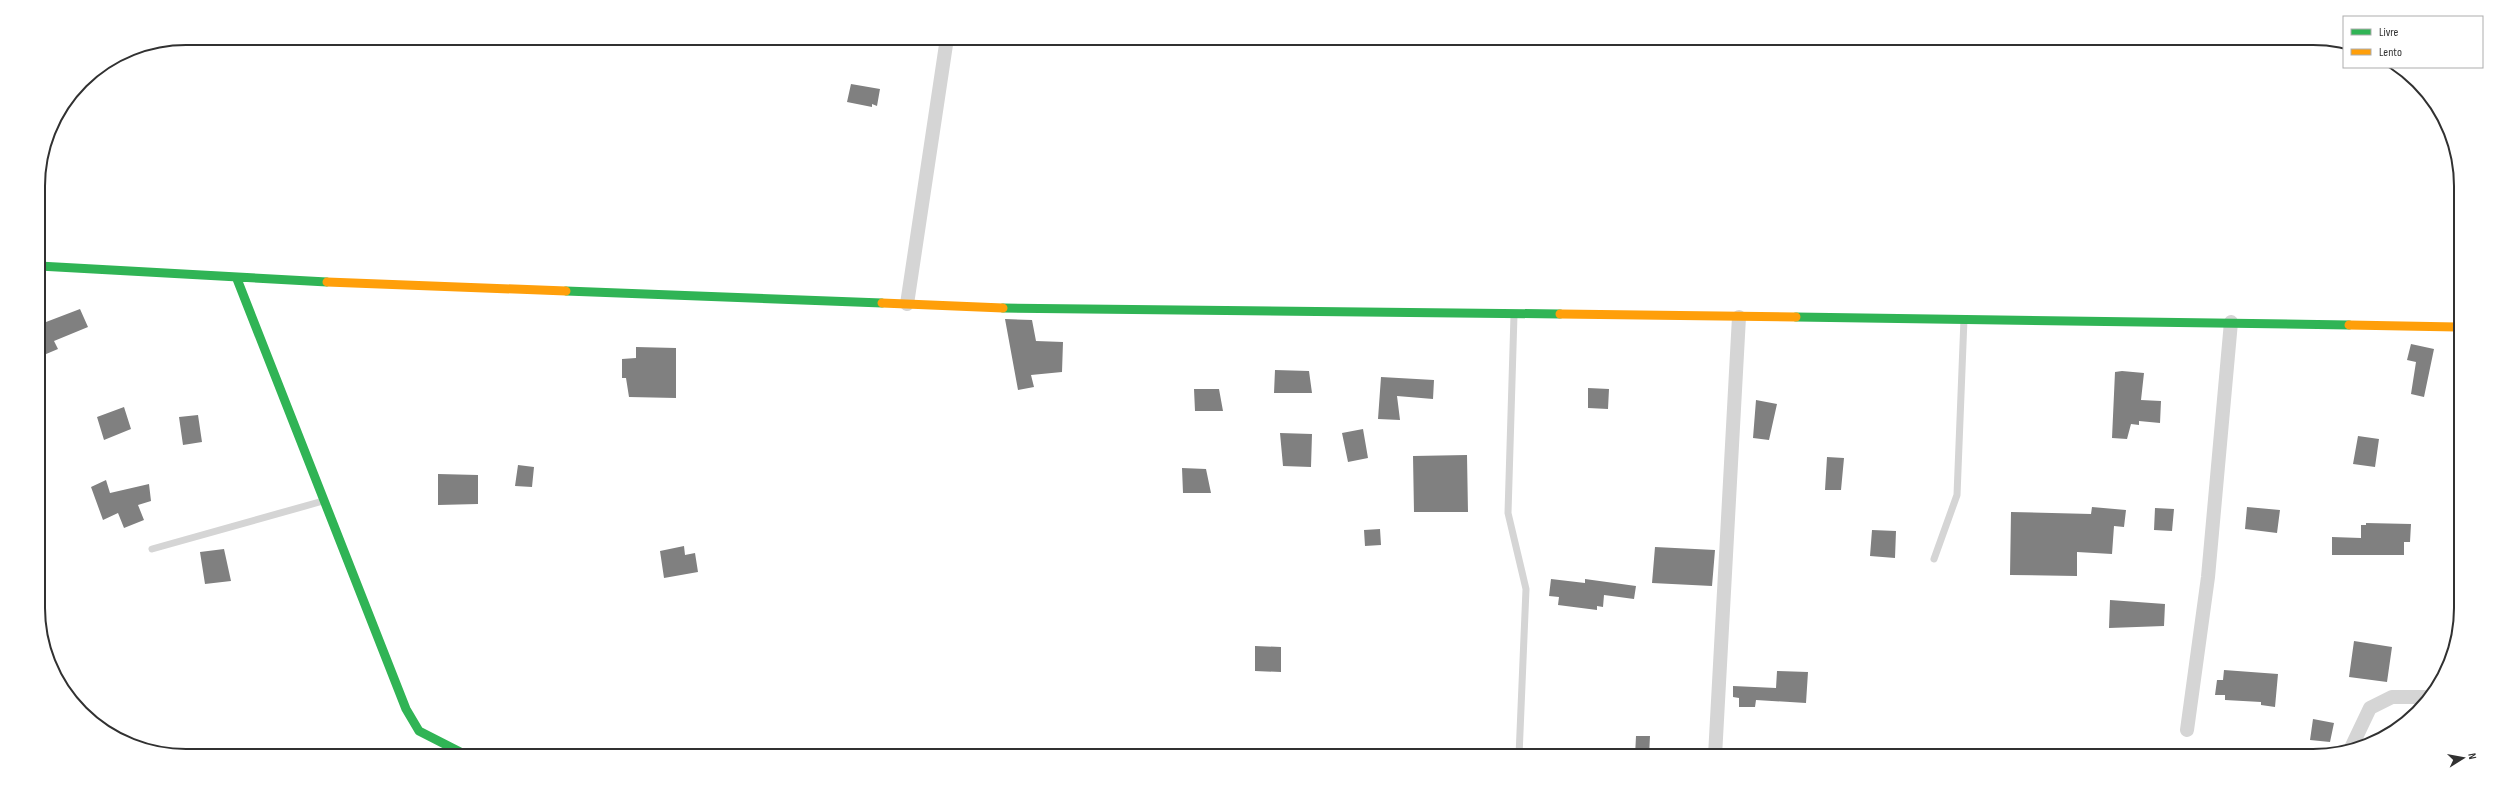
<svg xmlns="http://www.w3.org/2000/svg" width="2499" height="794" font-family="'Sofia Sans Condensed',sans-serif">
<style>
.building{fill:#808080}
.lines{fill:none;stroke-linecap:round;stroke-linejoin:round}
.lane{stroke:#d5d5d5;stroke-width:7}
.street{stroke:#d5d5d5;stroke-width:14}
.fast{stroke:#30b455;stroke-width:9}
.slow{stroke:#ff9f0a;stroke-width:9}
.rim{fill:none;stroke:#313131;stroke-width:2}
</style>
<rect width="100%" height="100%" fill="#fff"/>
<!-- building -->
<path class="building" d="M851 84 880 89 877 106 872 104V107L847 102Z
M39 306 46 322 80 309 88 327 54 341 58 349 39 357Z
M1005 319 1032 320 1036 341 1063 342 1062 372 1031 375 1034 387 1018 390Z
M2411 344 2434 349 2424 397 2411 394 2416 362 2407 360Z
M636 347 676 348V398L629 397 626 378H622V359L636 358Z
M1275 370 1309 371 1312 393H1274Z
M2122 371 2144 373 2141 400 2161 401 2160 423 2139 421V425L2131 424 2127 439 2112 438 2115 372Z
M1381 377 1434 380 1433 399 1397 396 1400 420 1378 419Z
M1588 388 1609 389 1608 409 1588 408Z
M1194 389H1219L1223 411H1195Z
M1756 400 1777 404 1769 440 1753 438Z
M124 407 131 429 104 440 97 417Z
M198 415 202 442 183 445 179 417Z
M1363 429 1368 458 1348 462 1342 433Z
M1280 433 1312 434 1311 467 1283 466Z
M2358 436 2379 439 2375 467 2353 464Z
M1467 455 1468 512H1414L1413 456Z
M1827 457 1844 458 1841 490H1825Z
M518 465 534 467 532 487 515 486Z
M1182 468 1206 469 1211 493H1183Z
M438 474 478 475V504L438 505Z
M106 480 110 493 149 484 151 501 138 505 144 520 124 528 118 513 103 520 91 487Z
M2092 507 2126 510 2124 527 2114 526 2112 554 2077 552V576L2010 575 2011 512 2091 514Z
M2247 507 2280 510 2277 533 2245 529Z
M2155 508 2174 509 2172 531 2154 530Z
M2366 523 2411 524 2410 542H2404V555H2332V537L2361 538V525H2366Z
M1380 529 1381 545 1365 546 1364 530Z
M1872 530 1896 531 1895 558 1870 556Z
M684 546 685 555 695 553 698 572 664 578 660 551Z
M1655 547 1715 550 1712 586 1652 583Z
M224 549 231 581 205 584 200 552Z
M1551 579 1585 583V579L1636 586 1634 599 1604 595 1603 607 1597 606V610L1558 605 1559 597 1549 596Z
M2110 600 2165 604 2164 626 2109 628Z
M2354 641 2392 647 2387 682 2349 677Z
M1255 646 1281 647V672L1255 671Z
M2224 670 2278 674 2275 707 2261 705V702L2225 700V695H2215L2217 680H2223Z
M1777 671 1808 672 1806 703 1756 700 1755 707H1739V698L1733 697V686L1776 688Z
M2313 719 2334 723 2330 742 2310 740Z
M1636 736H1650L1649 756H1635Z"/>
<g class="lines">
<!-- lane -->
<path class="lane" d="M1514 315 1508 513 1526 589 1519 756
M152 549 323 501
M1934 559 1957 495 1964 319"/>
<!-- street -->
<path class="street" d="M907 304 947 38
M2187 730 2208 577 2231 322
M2350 750 2370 708 2392 697H2430
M1715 756 1739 317"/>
<!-- fast -->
<path class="fast" d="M39 266 327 282
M237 279 406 709 419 731 468 756
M566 291 882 303
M1003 308 1560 314
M1796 317 2349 325"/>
<!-- slow -->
<path class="slow" d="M327 282 566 291
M882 303 1003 308
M1560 314 1796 317
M2349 325 2457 327"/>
</g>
<!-- crop -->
<path d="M0 0H2499V794H0ZM186 45H2313A141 141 0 0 1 2454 186V608A141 141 0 0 1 2313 749H186A141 141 0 0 1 45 608V186A141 141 0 0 1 186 45Z" fill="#fff" fill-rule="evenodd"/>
<path class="rim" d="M186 45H2313A141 141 0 0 1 2454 186V608A141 141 0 0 1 2313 749H186A141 141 0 0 1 45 608V186A141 141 0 0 1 186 45Z"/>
<!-- legend -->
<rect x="2343" y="16" width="140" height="52" fill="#ffffff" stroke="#adadad"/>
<rect x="2351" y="29" width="20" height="6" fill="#30b455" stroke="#adadad"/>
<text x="2379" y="36" font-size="12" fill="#313131">Livre</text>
<rect x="2351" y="49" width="20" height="6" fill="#ff9f0a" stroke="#adadad"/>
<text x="2379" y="56" font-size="12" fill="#313131">Lento</text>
<!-- north arrow -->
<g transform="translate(2463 758) rotate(79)" stroke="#ffffff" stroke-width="3" paint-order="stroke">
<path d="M0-3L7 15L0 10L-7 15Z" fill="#313131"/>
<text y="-6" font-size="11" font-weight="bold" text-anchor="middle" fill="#313131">N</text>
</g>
</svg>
